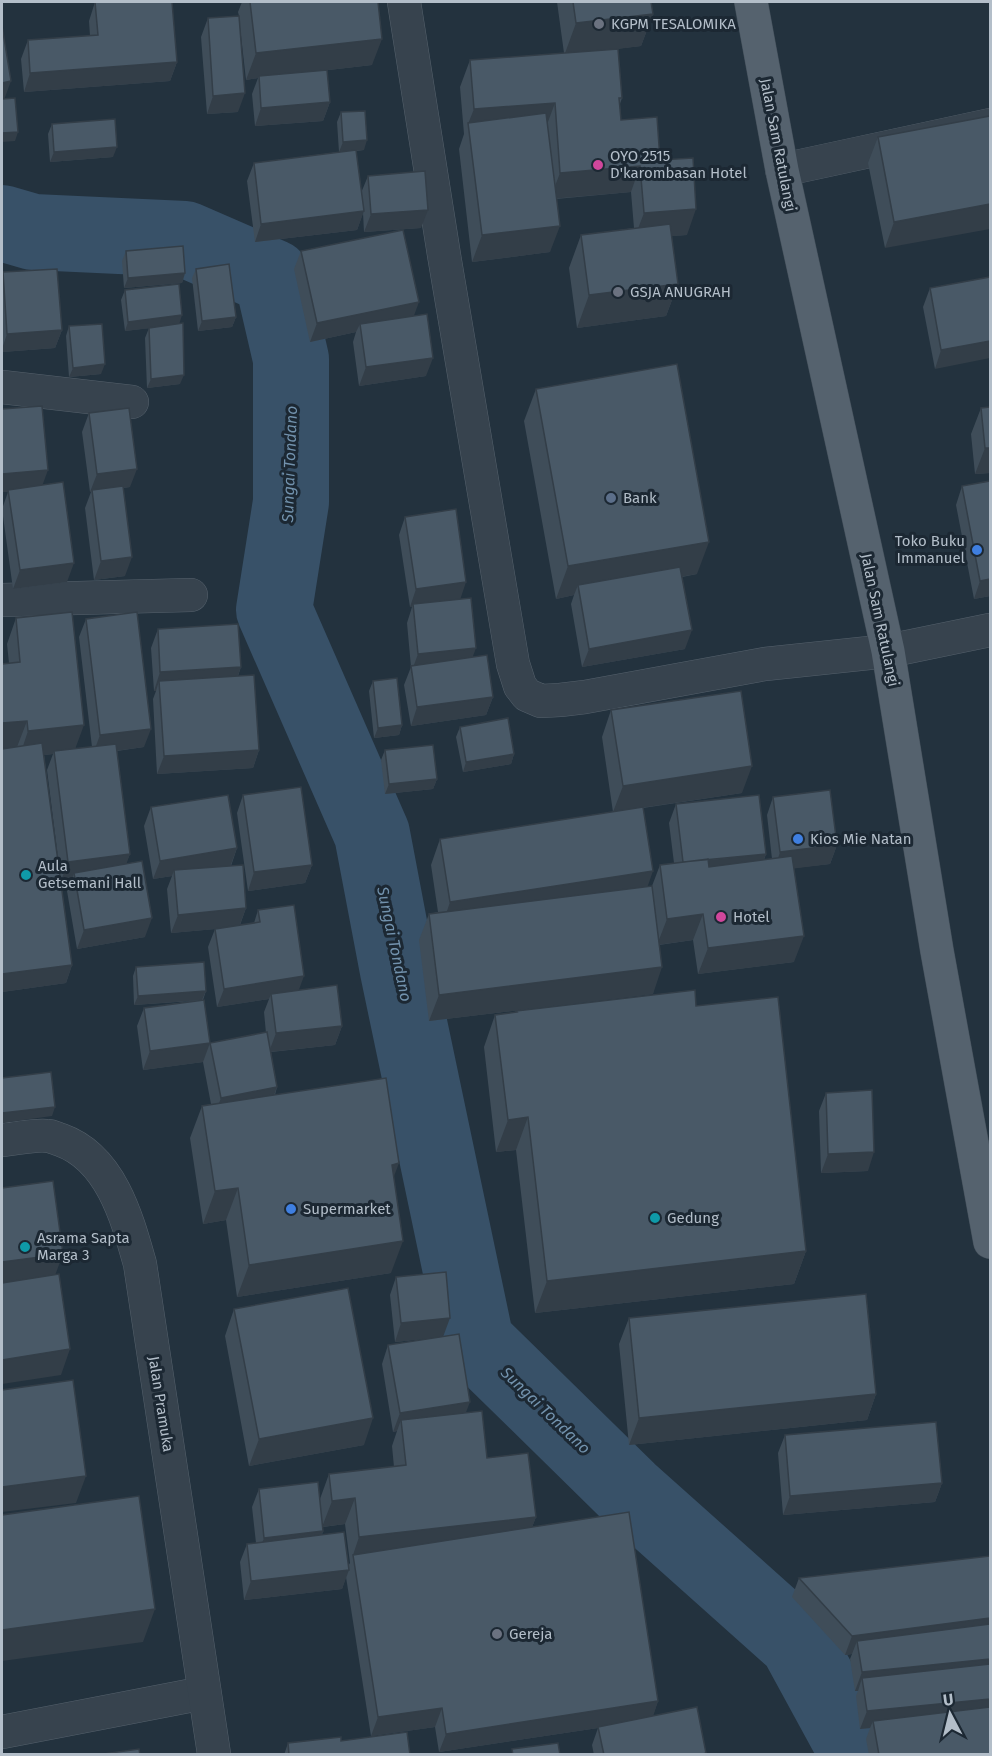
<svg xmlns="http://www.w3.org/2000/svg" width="992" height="1756" font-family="'Fira Sans',sans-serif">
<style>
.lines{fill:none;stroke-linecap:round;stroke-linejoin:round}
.river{stroke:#385168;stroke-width:76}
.minor-casing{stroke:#55616c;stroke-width:34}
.tertiary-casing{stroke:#55616c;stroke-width:34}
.primary-casing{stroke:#434f5a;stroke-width:34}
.minor{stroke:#37434e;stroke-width:33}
.tertiary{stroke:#37434e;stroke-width:33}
.primary{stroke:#55626e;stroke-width:33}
.wall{fill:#3f4d59;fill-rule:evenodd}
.shaded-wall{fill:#333e48}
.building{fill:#495967;stroke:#333e48;stroke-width:1.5}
.worship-dot{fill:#6b7280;stroke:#1c2833;stroke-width:2}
.hotel-dot{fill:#d1479c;stroke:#1c2833;stroke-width:2}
.service-dot{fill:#5c6f8a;stroke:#1c2833;stroke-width:2}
.shop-dot{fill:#3f7fe0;stroke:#1c2833;stroke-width:2}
.culture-dot{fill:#0f9aa8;stroke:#1c2833;stroke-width:2}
.labels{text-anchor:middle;stroke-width:6;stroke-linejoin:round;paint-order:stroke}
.poi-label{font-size:15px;fill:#b3bec9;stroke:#1c2833;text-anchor:start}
.street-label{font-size:15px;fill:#b3bec9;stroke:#1c2833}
.water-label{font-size:16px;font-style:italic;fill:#7292ad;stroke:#1c2833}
</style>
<rect width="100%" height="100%" fill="#23323e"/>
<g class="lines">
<!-- river -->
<path class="river" d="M2 223 33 232 185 239 272 277 291 359V502L274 610 372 834 398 971 476 1342 628 1491 797 1642 858 1754"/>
<!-- minor casing -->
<g class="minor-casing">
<path id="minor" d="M404 2 444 255 513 664 520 686 527 695 541 701 560 700 585 697 765 664 888 651 990 630
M782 170 990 125
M2 387 132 402
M2 600 191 595
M2 1732 204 1693"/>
</g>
<!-- tertiary casing -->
<g class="tertiary-casing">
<path id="tertiary" d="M2 1140C14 1139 37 1134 48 1136 52 1136 57 1139 61 1140 111 1158 127 1218 140 1264L214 1754"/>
</g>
<!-- primary casing -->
<g class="primary-casing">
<path id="primary" d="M751 2 782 170 888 651 937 951 990 1242"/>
</g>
<!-- minor -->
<use href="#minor" class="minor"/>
<!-- tertiary -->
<use href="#tertiary" class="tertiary"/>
<!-- primary -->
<use href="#primary" class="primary"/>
</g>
<!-- wall -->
<path class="wall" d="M95 2 177 62 170 81 24 92 21 59 28 40 90 36 89 21Z
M242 2H378L372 65 320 71 330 102 323 121 255 126 252 94 258 78 246 80 240 27 238 112 207 114 201 37 208 18 239 16 238 12Z
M557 2H651L653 14 641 46 606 50 622 98 620 104 621 120 660 160 687 235 671 236 678 284 666 316 577 328 569 268 581 235 634 228 631 192 556 199 550 252 472 262 459 149 464 134 460 87 470 60 564 53Z
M341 112 364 150 356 151 361 193 368 176 421 228 364 232 363 213 357 230 255 242 247 181 254 163 339 152 337 122Z
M990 116 885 248 868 163 878 137Z
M52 124 113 157 50 162 48 134Z
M126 251 185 273 182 283 124 288 122 261Z
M301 251 414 316 426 376 359 386 353 342 356 332 310 342 294 269Z
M196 269 236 317 232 327 198 331 192 278Z
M3 272 62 330 55 348 2 352V277Z
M990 277 935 369 923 307 930 288Z
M125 290 179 324 180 384 147 388 145 338 149 328 125 331 121 300Z
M69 326 101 374 69 377 66 336Z
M536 389 697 574 682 577 685 649 582 667 571 604 574 595 556 599 524 421Z
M981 408 990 473 975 474 971 434Z
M2 409 42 485 67 582 13 589 2 509 8 492Z
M89 413 130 487 123 488 125 576 94 580 85 508 91 492H90L82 432Z
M962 486 990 596 974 599 956 505Z
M405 517 460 599 473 657 493 697 486 715 411 726 404 685 411 667 407 623 412 607H410L399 535Z
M16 618 76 749 92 747 79 637 86 619 144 747 117 751 130 854 126 863 145 937 77 949 67 891 72 879 61 881 72 965 66 983 2 992 9 663 7 644ZM53 754 47 770 60 874 44 755Z
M158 629 241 667 238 676 259 750 253 768 157 774 153 699 156 691H154L151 648Z
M373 681 402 725 399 735 374 738 369 691Z
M611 710 742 793 643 808 647 887 652 886 660 865 674 863 669 823 676 804 766 854 764 860 772 859 767 815 773 797 837 845 830 864 794 868V962L698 974 693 940 659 945 653 994 429 1021 419 940 429 914 438 912 431 865 440 839 613 812 602 737Z
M460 727 514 754 511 764 463 772 456 737Z
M385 750 437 779 433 789 385 794 381 760Z
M243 795 312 865 305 883 248 891 237 813Z
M151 807 237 848 231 866 246 908 240 925 254 923 258 910 298 990 342 1026 335 1045 271 1052 277 1087 275 1095 394 1179 391 1273 237 1297 226 1220 203 1224 190 1138 202 1106 211 1104 203 1062 143 1070 137 1026 144 1008 192 1001 134 1005 133 976 136 967 206 991 203 1000 210 1043 266 1033 264 1012 269 999 217 1007 208 947 215 929 171 933 167 889 172 876 153 879 144 826Z
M696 1006 806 1251 794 1284 535 1313 516 1150 496 1152 484 1047 495 1015 516 1012V1011Z
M826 1093 868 1171 821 1173 819 1111Z
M396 1277 443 1336 466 1412 487 1458 536 1517 532 1527 658 1701 653 1715 706 1753V1755H594L592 1745 598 1728 439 1752 435 1727 371 1736 346 1577 342 1589 244 1600 240 1562 247 1544 256 1543 252 1507 259 1489 320 1499 329 1474 394 1467 392 1446 397 1431 393 1432 382 1364 388 1345 442 1337 395 1342 390 1295ZM345 1524 350 1563 348 1566 322 1535 323 1531V1527Z
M234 1309 364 1445 249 1466 225 1336Z
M629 1318 876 1394 867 1420 629 1445 619 1344Z
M785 1435 942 1483 935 1502 783 1515 778 1453Z
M799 1578 990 1755H869L866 1739 870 1728 860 1729 856 1696 858 1691H855L850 1659 852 1654 845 1655 792 1597Z
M288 1743 410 1755H284Z"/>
<!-- shaded-wall -->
<path class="shaded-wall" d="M653 14 641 46 564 56 576 23Z
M382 39 372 65 259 78V76L258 78 246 80 256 53Z
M177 62 170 81 24 92 30 73Z
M11 81 4 100 2 101V83Z
M245 93 238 112 207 114 213 96Z
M330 102 323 121 255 126 261 108Z
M555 103 545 130 468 124 474 109Z
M18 132 15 141 2 142V133Z
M367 140 364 150 339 152 343 142Z
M117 147 113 157 50 162 54 152Z
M640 166 631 192 550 199 560 173Z
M990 204V229L885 248 894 222Z
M696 209 687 235 634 239 644 213Z
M428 210 421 228 364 232 371 214Z
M364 211 357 230 255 242 261 224Z
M560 226 550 252 472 262 482 235Z
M185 273 182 283 124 288 128 278Z
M678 284 666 316 577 328 589 295Z
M419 302 412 321 360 324 356 332 310 342 317 323Z
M182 315 179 325 125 331 128 322Z
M236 317 232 327 198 331 202 321Z
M62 330 55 348 2 352V349L7 334Z
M990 341V358L935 369 941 350Z
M433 358 426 376 359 386 366 367Z
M105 364 101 374 69 377 73 368Z
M184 375 180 384 147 388 151 379Z
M985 448H990V473L975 474Z
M137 469 130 487 92 492V490L91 492H90L97 474Z
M48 470 41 489 8 490V492H2V474Z
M709 542 697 574 579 594 578 585 574 595 556 599 568 566Z
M132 557 125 576 94 580 101 561Z
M74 563 67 582 13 589 20 570Z
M990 579V596L974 599 980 581Z
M466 582 460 600 413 604 412 607H410L416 589Z
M692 630 685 649 582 667 589 649Z
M476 648 469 667 411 673 418 654Z
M241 667 234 686 159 681 156 691H154L160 672Z
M493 697 486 715 411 726 417 707Z
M27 721 17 747 2 749V723Z
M84 725 74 752 54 751 53 754 19 758 28 731Z
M402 725 399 735 374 738 378 728Z
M151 729 144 747 93 754 100 735Z
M259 750 253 768 157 774 164 756Z
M514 754 511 764 463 772 466 762Z
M752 766 742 793 613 812 623 786Z
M437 779 433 789 385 794 389 784Z
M837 845 830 864 774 871 780 852Z
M237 848 230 867 174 870 172 876 153 879 160 861Z
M130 854 123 873H74L72 879 61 881 68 862Z
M766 854 759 872 676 882 683 863Z
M312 865 305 883 248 891 254 872Z
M653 871 644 897 441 929 450 902Z
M246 908 239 927 171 933 178 915Z
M703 914 693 940 657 945 667 919Z
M152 918 145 937 77 949 84 930Z
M804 936 794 962 698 974 708 948Z
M72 965 66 983 2 992V974Z
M662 967 653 994 429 1021 439 995Z
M304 976 297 995 271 994 269 999 217 1007 224 989Z
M206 991 202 1000 134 1005 138 996Z
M342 1026 335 1045 269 1052 276 1033Z
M210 1043 203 1062 143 1070 150 1051Z
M277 1087 270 1106 214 1116 221 1098Z
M55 1107 52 1116 2 1123V1113Z
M528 1117 516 1150 496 1152 508 1120Z
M874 1152 868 1171 821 1173 828 1154Z
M399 1163 387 1195 392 1165Z
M238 1188 226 1220 203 1224 215 1191Z
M403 1241 391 1273 237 1297 249 1265Z
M806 1251 794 1284 535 1313 547 1281Z
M63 1254 53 1281 2 1287V1262Z
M450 1318 443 1337 395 1342 401 1323Z
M70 1349 61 1375 2 1384V1360Z
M876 1394 867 1420 629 1445 639 1418Z
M470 1402 463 1420H401L397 1431 393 1432 400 1413Z
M373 1418 364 1445 249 1466 259 1439Z
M86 1476 76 1503 2 1512V1487Z
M942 1483 935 1502 783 1515 790 1496Z
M355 1498 345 1524 322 1527 332 1501Z
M536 1517 526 1543 353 1555 359 1537Z
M323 1531 316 1550 257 1556 264 1538Z
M349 1570 342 1589 244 1600 251 1581Z
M155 1609 143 1642 2 1661V1630Z
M990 1618V1636L857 1641 852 1654 845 1655 852 1636Z
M990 1659V1677L862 1678 858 1691H855L862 1672Z
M990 1699V1717L873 1721 870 1728 860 1729 867 1711Z
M658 1701 652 1720 598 1727V1728L439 1752 446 1734Z
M442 1708 435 1727 371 1736 378 1717Z"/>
<!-- building -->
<path class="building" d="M95 2H172L177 62 30 73 28 40 98 35Z
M250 2H378L382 39 256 53Z
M573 2H651L653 14 576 23Z
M239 16 245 93 213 96 208 18Z
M2 26 11 81 2 83Z
M618 49 622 98H619L621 120 657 117 660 160 693 158 696 209 644 213 640 166 560 173 555 103 474 109 470 60Z
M327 70 330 102 261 108 259 76Z
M15 98 18 132 2 133V99Z
M365 111 367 140 343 142 341 112Z
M546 113 560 226 482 235 468 123Z
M990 116V204L894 222 878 137Z
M115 119 117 147 54 152 52 124Z
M356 150 364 211 261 224 254 163Z
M425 171 428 210 371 214 368 176Z
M670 224 678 284 589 295 581 235Z
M403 230 419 302 317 323 301 251Z
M183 246 185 273 128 278 126 251Z
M229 264 236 317 202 321 196 269Z
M57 269 62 330 7 334 3 272Z
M990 277V341L941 350 930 288Z
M179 284 182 315 128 322 125 290Z
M427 314 433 358 366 367 360 324Z
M183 323 184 375 151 379 149 328Z
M102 324 105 364 73 368 69 326Z
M677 364 709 542 568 566 536 389Z
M42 406 48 470 2 474V409Z
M990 407V448H985L981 408Z
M129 408 137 469 97 474 89 413Z
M990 481V579L980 581 962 486Z
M63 482 74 563 20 570 8 490Z
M123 486 132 557 101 561 92 490Z
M456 509 466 582 416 589 405 517Z
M680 567 692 630 589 649 578 585Z
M471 598 476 648 418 654 413 604Z
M72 612 84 725 28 731 27 721 2 723V664L20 662 16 618Z
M137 612 151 729 100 735 86 619Z
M238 624 241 667 160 672 158 629Z
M487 655 493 697 417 707 411 666Z
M254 675 259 750 164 756 159 681Z
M397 678 402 725 378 728 373 681Z
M741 691 752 766 623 786 611 710Z
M508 718 514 754 466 762 460 727Z
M42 743 72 965 2 974V749Z
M116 744 130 854 68 862 54 751Z
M433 745 437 779 389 784 385 750Z
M301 787 312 865 254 872 243 795Z
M830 790 837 845 780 852 773 797Z
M228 795 237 848 160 861 151 807Z
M759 795 766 854 683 862 676 804Z
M643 807 653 871 450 902 440 839Z
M792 856 804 936 708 948 703 914 667 919 660 865 708 859 709 867Z
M142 861 152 918 84 930 74 873Z
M243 865 246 908 178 915 174 870Z
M652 886 662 967 439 995 429 914Z
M294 905 304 976 224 989 215 929 260 922 258 910Z
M204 962 206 991 138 996 136 967Z
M337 985 342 1026 276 1033 271 994Z
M695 990 696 1006 778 997 806 1251 547 1281 528 1117 508 1120 495 1015 517 1012 516 1011Z
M204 1000 210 1043 150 1051 144 1008Z
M267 1032 277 1087 221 1098 210 1043Z
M51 1072 55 1107 2 1113V1078Z
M386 1078 399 1163 392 1165 403 1241 249 1265 238 1188 215 1191 202 1106Z
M872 1090 874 1152 828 1154 826 1093Z
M53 1181 63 1254 2 1262V1188Z
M446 1272 450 1318 401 1323 396 1277Z
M59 1274 70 1349 2 1360V1283Z
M348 1288 373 1418 259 1439 234 1309Z
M866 1294 876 1394 639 1418 629 1318Z
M459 1334 470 1402 400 1413 388 1345Z
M73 1380 86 1476 2 1487V1390Z
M482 1411 487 1458 528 1453 536 1517 359 1537 355 1498 332 1501 329 1474 406 1465 401 1420Z
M936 1422 942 1483 790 1496 785 1435Z
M318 1482 323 1531 264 1538 259 1489Z
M139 1496 155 1609 2 1630V1515Z
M629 1512 658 1701 446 1734 442 1708 378 1717 353 1555Z
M344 1532 349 1570 251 1581 247 1544Z
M990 1556V1618L852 1636 799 1578Z
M990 1624V1659L862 1672 857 1641Z
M990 1664V1699L867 1711 862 1678Z
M697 1707 706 1753 700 1755H604L598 1727Z
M990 1707V1755H879L873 1721Z
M407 1732 410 1755H289L288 1743 341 1737V1741Z
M558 1743 560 1755H513L512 1749Z
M139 1749 140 1755H96Z"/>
<!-- markers -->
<g class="worship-dot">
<circle cx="599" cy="24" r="6"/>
<circle cx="618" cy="292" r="6"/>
<circle cx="497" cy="1634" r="6"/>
</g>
<g class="hotel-dot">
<circle cx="598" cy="165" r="6"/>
<circle cx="721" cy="917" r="6"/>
</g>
<circle class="service-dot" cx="611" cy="498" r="6"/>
<g class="shop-dot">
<circle cx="977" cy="550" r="6"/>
<circle cx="798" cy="839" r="6"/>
<circle cx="291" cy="1209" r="6"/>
</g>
<g class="culture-dot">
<circle cx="26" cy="875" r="6"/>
<circle cx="655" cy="1218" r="6"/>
<circle cx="25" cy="1247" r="6"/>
</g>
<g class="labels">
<!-- poi labels -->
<g class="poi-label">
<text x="611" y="29">KGPM TESALOMIKA</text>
<text x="610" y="161">OYO 2515<tspan x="610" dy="17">D'karombasan Hotel</tspan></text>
<text x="630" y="297">GSJA ANUGRAH</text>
<text x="623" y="503">Bank</text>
<text x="965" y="546" text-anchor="end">Toko Buku<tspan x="965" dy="17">Immanuel</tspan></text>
<text x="810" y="844">Kios Mie Natan</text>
<text x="38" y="871">Aula<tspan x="38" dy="17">Getsemani Hall</tspan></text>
<text x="733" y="922">Hotel</text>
<text x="303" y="1214">Supermarket</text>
<text x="667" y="1223">Gedung</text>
<text x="37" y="1243">Asrama Sapta<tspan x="37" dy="17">Marga 3</tspan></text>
<text x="509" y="1639">Gereja</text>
</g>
<!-- street labels -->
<g class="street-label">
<text transform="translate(778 145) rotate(79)" y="5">Jalan Sam Ratulangi</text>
<text transform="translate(880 620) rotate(78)" y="5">Jalan Sam Ratulangi</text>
<text transform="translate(161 1404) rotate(81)" y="5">Jalan Pramuka</text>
</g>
<!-- water labels -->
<g class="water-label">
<text transform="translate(289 464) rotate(-88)" y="6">Sungai Tondano</text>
<text transform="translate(395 944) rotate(78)" y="6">Sungai Tondano</text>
<text transform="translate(546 1410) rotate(44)" y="6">Sungai Tondano</text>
</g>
</g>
<!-- border -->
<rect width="992" height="1756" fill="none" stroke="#b3bec9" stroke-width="6"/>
<!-- north arrow -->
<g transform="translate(950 1714) rotate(353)" stroke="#1c2833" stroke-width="4.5" paint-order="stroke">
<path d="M0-4.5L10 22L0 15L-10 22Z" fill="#b3bec9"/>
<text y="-9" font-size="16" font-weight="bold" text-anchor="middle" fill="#b3bec9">U</text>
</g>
</svg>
